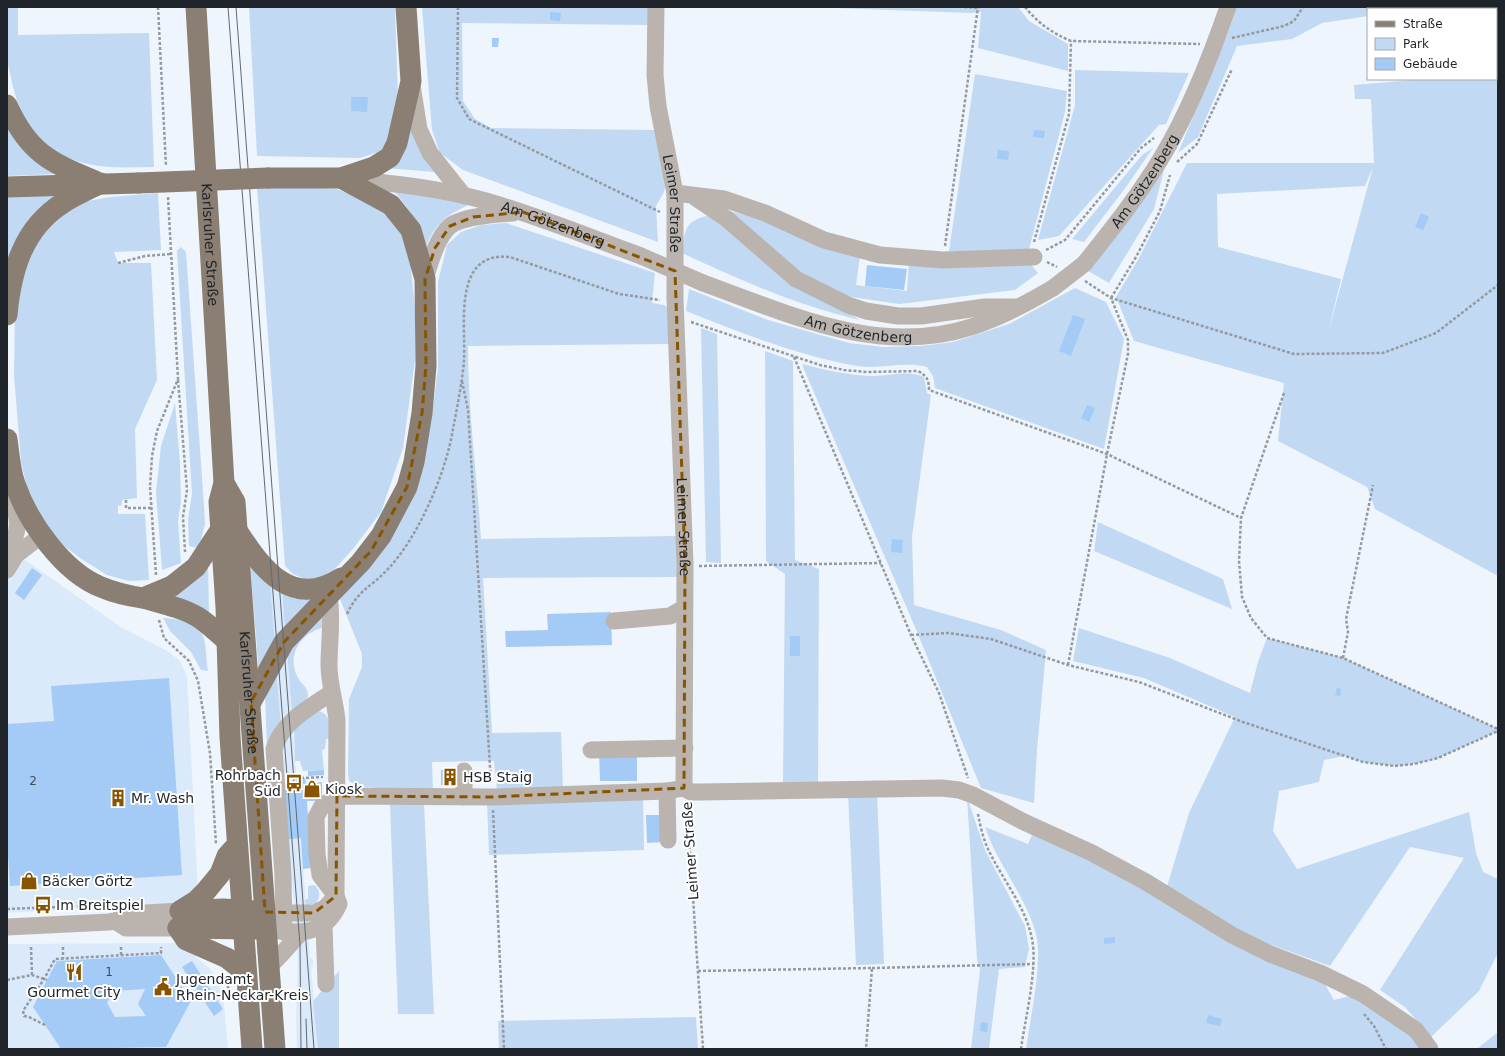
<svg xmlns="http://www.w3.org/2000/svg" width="1505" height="1056" font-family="'DejaVu Sans',sans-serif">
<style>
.built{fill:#daeafb}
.green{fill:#c1d9f3;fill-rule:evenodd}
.building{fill:#a3cbf6;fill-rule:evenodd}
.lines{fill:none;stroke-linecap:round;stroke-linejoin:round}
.path{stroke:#949aa0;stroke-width:2.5;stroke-dasharray:3 2;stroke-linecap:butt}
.minor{stroke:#bbb4ae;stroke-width:17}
.major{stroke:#8a7f72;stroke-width:21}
.tram{stroke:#62686e;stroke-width:1}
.minor-bridge{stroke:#bbb4ae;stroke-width:17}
.major-bridge{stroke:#8a7f72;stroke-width:21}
.marked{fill:none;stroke:#885400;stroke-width:3;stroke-dasharray:8 5;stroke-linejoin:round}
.labels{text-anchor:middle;stroke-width:4;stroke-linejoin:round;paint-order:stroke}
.number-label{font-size:12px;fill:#3f4e5c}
.street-label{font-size:14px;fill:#1e2429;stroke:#fff}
.poi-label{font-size:14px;fill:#1e2429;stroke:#fff;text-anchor:start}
</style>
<rect width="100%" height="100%" fill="#eff5fc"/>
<!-- built -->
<path class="built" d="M7 551 28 562 121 627 169 652 180 661 187 676 198 893 170 904 7 913Z
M270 580 282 587 310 957 313 960V967H311L318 1049H297L296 1014 298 961Z
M181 943 212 971 223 994 228 1049H7V944Z"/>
<!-- green -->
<path class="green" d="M7 7H18V35L149 33 154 167C132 167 109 169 88 164 43 154 22 125 12 83 11 74 7 65 7 56 6 40 7 23 7 7Z
M249 7H395L398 99 390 134 381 151 360 158 257 156Z
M422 7H648V25L462 23 463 101 475 119 491 128 655 130 666 181 664 192 656 206 658 242 463 170 440 153 432 130Z
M807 7H1018L1029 21 1068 44V71L978 48 981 12 971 13Z
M1237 7H1423L1411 9H1368V16L1322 23 1292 39 1237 46 1198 137 1178 153 1228 33Z
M1496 14H1498V576L1375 509 1367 487 1278 441 1284 383 1134 341 1116 297 1139 258 1187 163H1374L1371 99H1355L1354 85 1424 79H1496ZM1373 167 1328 333 1341 279 1218 247 1217 194 1365 186Z
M1075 70 1189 73 1166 124 1159 125 1059 236 1038 240 1075 105Z
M975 74 1067 91 1065 112 1028 253 949 251Z
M410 118C415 139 421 156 435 172L385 168Z
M7 123 57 174 7 176Z
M1153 148 1126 187 1084 242 1072 239 1142 155Z
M1164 170 1154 209 1109 283 1088 271Z
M297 186 336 189 367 200 384 208 405 236 410 258 415 308V360L403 448 381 512 353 549 331 573 318 579H305L293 574 285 566 257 187Z
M393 190 473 203C446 215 436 222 425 249 418 222 411 211 393 190Z
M158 193 161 250 114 252 118 263H151L157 380 135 429 137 498 122 500V505L118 506V514H145L149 580 129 581 107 575 80 558 59 542 30 503 21 461 14 376 15 307 24 268 42 229 82 202 110 197Z
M66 194 7 275V197Z
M729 211 768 220 860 256 856 285 907 291 909 262 1027 260 1038 273 1015 290 899 304 845 296 804 274 779 256Z
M706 216 722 219 794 282 860 320C795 305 743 281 682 253 685 233 683 222 706 216Z
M506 223 655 273 652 303 664 305 669 309 670 344 468 346C468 411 477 475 481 539L676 536 677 577 483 578 492 733 561 732 563 788 497 791 494 761 432 762 433 793 357 786 349 781 348 775 349 699 362 667V654L340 599 431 423 438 368V282L447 245 461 232 481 225Z
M181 247 186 252 204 506 205 524 201 540 197 548 189 546 188 519 192 494 177 251Z
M1075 288 1106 302 1124 339 1104 449 935 388 933 376 927 367C904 361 881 370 857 366 798 356 742 333 686 311L689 289 768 320 849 343 883 347 921 346 953 342 1009 324Z
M701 328 717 334 721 563 706 562Z
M765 351 793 361 795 560 819 569 818 785H783L785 574 766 561Z
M803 364C828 371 847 375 873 376 890 376 908 370 924 377L927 393 931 395 912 537 914 605 1001 630 1046 650 1037 750 1034 803 981 788 915 627 803 367Z
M175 403 180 464 181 501 178 521 181 563 162 570 156 492 161 446Z
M1098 522 1223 579 1232 609 1094 551Z
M208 562 209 614 191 602 168 596Z
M250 563 270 580 275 645 259 672Z
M282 587 317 596 285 631Z
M324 614 322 628C300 634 286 656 298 678 301 684 309 688 308 696 306 703 297 710 292 715L287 651Z
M163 618C208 621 204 632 208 671L201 670 191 652 170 631Z
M1079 628 1170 658 1250 693 1258 662 1267 638 1343 658 1498 729V731L1438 758 1414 764 1394 766 1363 762 1345 756 1324 760 1319 782 1279 791 1273 831 1297 869 1469 812 1476 853 1483 872 1498 879V953L1479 991 1431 1037 1405 1007 1380 990 1464 858 1410 847 1330 966 1260 941 1166 890 1189 813 1235 717 1144 678 1073 661Z
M276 667 281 726 267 751 265 694Z
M319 711C332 715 330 728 330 739H326L325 749 322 750 324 770 303 771 300 761H295L294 729 313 712Z
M848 793H877L884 964 856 965Z
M967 797 985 850 1025 926 1029 949 1025 967 999 969 989 1049H971L980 970 977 960Z
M643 798 644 850 489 855 487 802Z
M424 803 434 1014H398L390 805Z
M985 827 1028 844 1032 835 1114 872 1323 981 1334 1000 1353 995 1407 1031 1421 1049H1026C1030 1019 1043 962 1036 934 1026 896 997 864 985 827Z
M315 885C320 891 321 896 316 903L306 906 305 900 308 899V886Z
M339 971V1049H318L313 1001Z
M696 1017 698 1049H499L498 1021Z
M1498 1032V1049H1477Z"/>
<!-- building -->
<path class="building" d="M550 12 561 13 560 21 550 20Z
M492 38H499L498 47H492Z
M351 97H368L367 112 351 111Z
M1034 130 1045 131 1044 138 1033 137Z
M998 150 1009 151 1008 160 997 159Z
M1421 213 1429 217 1423 230 1415 227Z
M867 265 907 269 904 290 865 286Z
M1073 315 1085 319 1071 356 1059 351Z
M1087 405 1095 408 1089 422 1081 418Z
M892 539 903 540 902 553 891 552Z
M32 568 42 575 24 600 15 593Z
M611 612 612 645 506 647 505 631 548 630 547 614Z
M790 636H800V656H790Z
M169 678 182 875 10 886 7 839V724L54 721 51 686Z
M1337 688 1341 689 1340 696 1335 695Z
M637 750V781H600L599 751Z
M460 769V785H441V770Z
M324 770V775L308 776V771Z
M305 778 306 784 322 782V801H307L311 868 303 869 301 838 289 839 291 870 282 871 285 786 297 785 296 779Z
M646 815H662L663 842 647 843Z
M1115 937V943L1104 944V938Z
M161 955 191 1001 166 1047 61 1049 33 1007 57 961ZM145 989 138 1004 146 1016 115 1017 107 1003 114 991Z
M192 961 223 1009 214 1016 182 967Z
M1208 1015 1222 1019 1220 1026 1206 1023Z
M981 1022 988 1023 987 1032 980 1031Z"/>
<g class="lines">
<!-- path -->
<path class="path" d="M158 7 166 166
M458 7 457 98 469 119 660 212
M964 7 978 8
M1025 7C1038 23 1052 33 1071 41L1200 44
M1496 25 1498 24
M1232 38 1284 26 1294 21 1303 7
M1177 162 1197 144 1232 69
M1034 242 1069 114 1071 41
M945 246 978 7
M1046 250 1065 240 1141 148 1154 138
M1047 262 1057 267
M118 263 145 256 171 254
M1085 281 1111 298 1294 354 1383 353 1436 333 1498 285
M1111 298 1136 257 1160 211 1170 175
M691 322 820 365 844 370 867 372 918 371C927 376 929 380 929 390L1107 454 1241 518
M794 357 911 635 939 693 968 778
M178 380 187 490 183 517 185 552
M462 381 468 410 491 783
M1284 393 1241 518 1239 561 1242 597 1251 618 1267 638 1343 658 1498 729
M126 500V508H152
M699 566 881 563
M156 575 150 487 152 456 157 431 178 379 168 197
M347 614C358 590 370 588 387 570 418 538 446 473 453 429 457 407 462 384 464 361 466 324 452 251 510 257L619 294 660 300
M159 620 164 638 189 661 198 681 210 753 216 844
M911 635 948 633 991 639 1068 665 1139 682 1243 722 1363 762 1394 766 1414 764 1438 758 1498 731
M1343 658 1348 632 1346 619 1373 485
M1068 665 1107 454 1128 354V340L1111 298
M301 778 323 777
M687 806 703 1049
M493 810 504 1049
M978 814C980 825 983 838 988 849 1002 879 1026 907 1032 939 1038 968 1025 1019 1021 1049
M7 909 110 905
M31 947 32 975
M63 947V958
M121 947V955
M872 968 1033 964
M698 971 872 968 866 1049
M222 978 227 984 230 993
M7 980 32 975 47 980
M1364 1014 1374 1026 1386 1049
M45 1025 29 1017 24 1016 23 1011 44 979 55 959 161 953V947"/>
<!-- minor -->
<g class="minor">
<path id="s1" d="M656 7 655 75 658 106 675 193V298L685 564 684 788"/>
<path d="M412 85 419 129 430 153 464 196"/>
<path id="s2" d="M344 179C392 183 439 188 486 201 538 216 589 237 641 256"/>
<path d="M675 193 724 199 765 213 824 240 880 255 943 260 1034 257"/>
<path d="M696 198 727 219 796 279 848 305 866 311 898 316H921L985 307H1014"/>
<path id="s3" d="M1084 264C1112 229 1140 194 1163 155 1190 110 1211 56 1228 7"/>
<path d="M425 279C430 263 437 237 450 226 463 216 497 214 513 213"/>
<path id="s4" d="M703 283C789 314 878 357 971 327 1000 318 1027 303 1053 288"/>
<path d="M7 555C21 530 20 519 9 493"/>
<path d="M7 570 16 555 42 535"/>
<path d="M614 621 670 616 684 608"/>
<path d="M591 750 685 748"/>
<path d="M464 771V797"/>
<path d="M667 791 668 840"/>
<path d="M336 896 320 875 317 854 316 817 322 806 337 796 492 797 667 791 684 788 691 792H701L942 788 959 790 973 795 1024 822 1092 853 1146 882 1232 935 1270 954 1320 973 1363 994 1416 1030 1430 1049"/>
<path d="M273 913H314L325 908 336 896"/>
<path d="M115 921 126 928H178"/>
<path d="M324 925 326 984"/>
<path d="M7 927 109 922 115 921 129 914 180 911"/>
<path d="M266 929C296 934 325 937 339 904L336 896 337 720C335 701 329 684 329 665 329 641 333 619 329 596"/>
<path d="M284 932 283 875 274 749C282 722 309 708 331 693"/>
<path d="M269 966C282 956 290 943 302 932"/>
</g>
<!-- major -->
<g class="major">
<path id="s5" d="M196 7 224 483 219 502 226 607 230 737 252 1049"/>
<path d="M7 105C28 152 49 162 95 181"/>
<path d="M268 178H341L374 167 390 157 397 143 411 81 406 7"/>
<path d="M7 187 138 183"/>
<path d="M7 315C11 271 23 228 63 203 75 195 88 190 101 183"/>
<path d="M7 439C9 453 10 470 15 484 28 522 63 572 101 587 115 593 129 596 143 598"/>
<path id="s6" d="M224 483 235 502 275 1049"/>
<path d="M238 532C263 570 292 609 341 578"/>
<path d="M172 586 196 567 221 529"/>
<path d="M171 606C199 614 205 622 227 641"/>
<path d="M251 702 284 642 361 562 381 536 407 487 414 462 422 413 426 366 425 279 411 230 391 205 341 178"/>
<path d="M180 911 196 901 206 891 220 874 227 856 236 846"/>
<path d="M180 911 223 909 255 911"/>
<path d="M178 928 255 929"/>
<path d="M178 928 186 940 227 958 246 973"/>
</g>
<!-- tram -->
<path class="tram" d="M228 7 300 945 301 1049
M236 7 314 1049
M306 1019 307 1049"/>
<!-- minor-bridge -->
<path class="minor-bridge" d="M641 256 703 283
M1053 288 1084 264"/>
<!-- major-bridge -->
<path class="major-bridge" d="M138 183 268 178
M143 598 172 586
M143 598 171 606"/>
</g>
<!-- marked area -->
<path class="marked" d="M523 212 675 271 685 564 684 788 492 797 337 796 336 896 314 913 265 912 251 702 284 642 371 551 407 487 422 413 426 366 425 279 435 248 450 226 473 217Z"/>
<!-- icons -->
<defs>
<g id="building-bare" transform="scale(1.38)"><path d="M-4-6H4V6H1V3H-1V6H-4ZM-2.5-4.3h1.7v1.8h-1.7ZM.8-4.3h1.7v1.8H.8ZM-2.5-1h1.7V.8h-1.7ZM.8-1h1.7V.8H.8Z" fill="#885400" stroke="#fff" stroke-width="2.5" paint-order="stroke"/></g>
<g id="bus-bare" transform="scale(1.38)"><path d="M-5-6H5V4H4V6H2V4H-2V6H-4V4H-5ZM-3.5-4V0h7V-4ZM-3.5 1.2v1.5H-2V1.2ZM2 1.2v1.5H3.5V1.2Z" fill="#885400" stroke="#fff" stroke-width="2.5" paint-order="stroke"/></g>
<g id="shop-bare" transform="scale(1.38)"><path d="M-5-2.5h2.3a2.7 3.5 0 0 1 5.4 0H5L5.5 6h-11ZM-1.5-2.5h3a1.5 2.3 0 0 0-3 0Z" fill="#885400" stroke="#fff" stroke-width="2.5" paint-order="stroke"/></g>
<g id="restaurant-bare" transform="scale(1.38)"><path d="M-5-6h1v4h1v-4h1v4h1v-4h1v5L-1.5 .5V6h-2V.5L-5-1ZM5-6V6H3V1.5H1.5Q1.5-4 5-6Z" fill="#885400" stroke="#fff" stroke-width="2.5" paint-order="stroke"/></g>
<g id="civic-bare" transform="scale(1.38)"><path d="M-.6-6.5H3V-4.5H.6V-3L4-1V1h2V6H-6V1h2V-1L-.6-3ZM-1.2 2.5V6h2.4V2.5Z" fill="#885400" stroke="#fff" stroke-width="2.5" paint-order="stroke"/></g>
</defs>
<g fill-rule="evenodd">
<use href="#building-bare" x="450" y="777"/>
<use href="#bus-bare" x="294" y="783"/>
<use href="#shop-bare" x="312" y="789"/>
<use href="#building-bare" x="118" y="798"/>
<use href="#shop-bare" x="29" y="881"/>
<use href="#bus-bare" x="43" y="905"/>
<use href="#restaurant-bare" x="74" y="972"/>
<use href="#civic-bare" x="163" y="987"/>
</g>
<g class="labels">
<!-- number labels -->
<g class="number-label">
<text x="33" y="785">2</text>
<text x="109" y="976">1</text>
</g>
<!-- street labels -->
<g class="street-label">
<text dy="5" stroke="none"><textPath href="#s3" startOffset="103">Am Götzenberg</textPath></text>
<text dy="5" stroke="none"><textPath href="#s1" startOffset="198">Leimer Straße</textPath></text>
<text dy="5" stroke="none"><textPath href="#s2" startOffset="215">Am Götzenberg</textPath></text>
<text dy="5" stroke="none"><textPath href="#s5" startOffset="238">Karlsruher Straße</textPath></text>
<text dy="5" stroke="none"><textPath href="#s4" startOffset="163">Am Götzenberg</textPath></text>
<text dy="5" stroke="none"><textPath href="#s1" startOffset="522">Leimer Straße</textPath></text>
<text dy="5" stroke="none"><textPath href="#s6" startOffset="213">Karlsruher Straße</textPath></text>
<text transform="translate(690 851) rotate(-94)" y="5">Leimer Straße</text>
</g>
<!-- poi labels -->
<g class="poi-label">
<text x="281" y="780" text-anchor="end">Rohrbach<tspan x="281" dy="16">Süd</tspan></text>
<text x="463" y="782">HSB Staig</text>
<text x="325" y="794">Kiosk</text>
<text x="131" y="803">Mr. Wash</text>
<text x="42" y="886">Bäcker Görtz</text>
<text x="56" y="910">Im Breitspiel</text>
<text x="176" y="984">Jugendamt<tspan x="176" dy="16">Rhein-Neckar-Kreis</tspan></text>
<text x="74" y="997" text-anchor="middle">Gourmet City</text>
</g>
</g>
<!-- border -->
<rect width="1505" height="1056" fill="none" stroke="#1e2429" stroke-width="16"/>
<!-- legend -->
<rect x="1367" y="8" width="130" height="72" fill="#ffffff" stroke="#a5a7a9"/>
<rect x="1375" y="21" width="20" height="6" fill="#8a7f72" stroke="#a5a7a9"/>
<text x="1403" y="28" font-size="12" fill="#1e2429">Straße</text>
<rect x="1375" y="38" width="20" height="12" fill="#c1d9f3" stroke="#a5a7a9"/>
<text x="1403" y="48" font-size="12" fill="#1e2429">Park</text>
<rect x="1375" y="58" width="20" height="12" fill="#a3cbf6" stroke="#a5a7a9"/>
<text x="1403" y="68" font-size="12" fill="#1e2429">Gebäude</text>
</svg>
